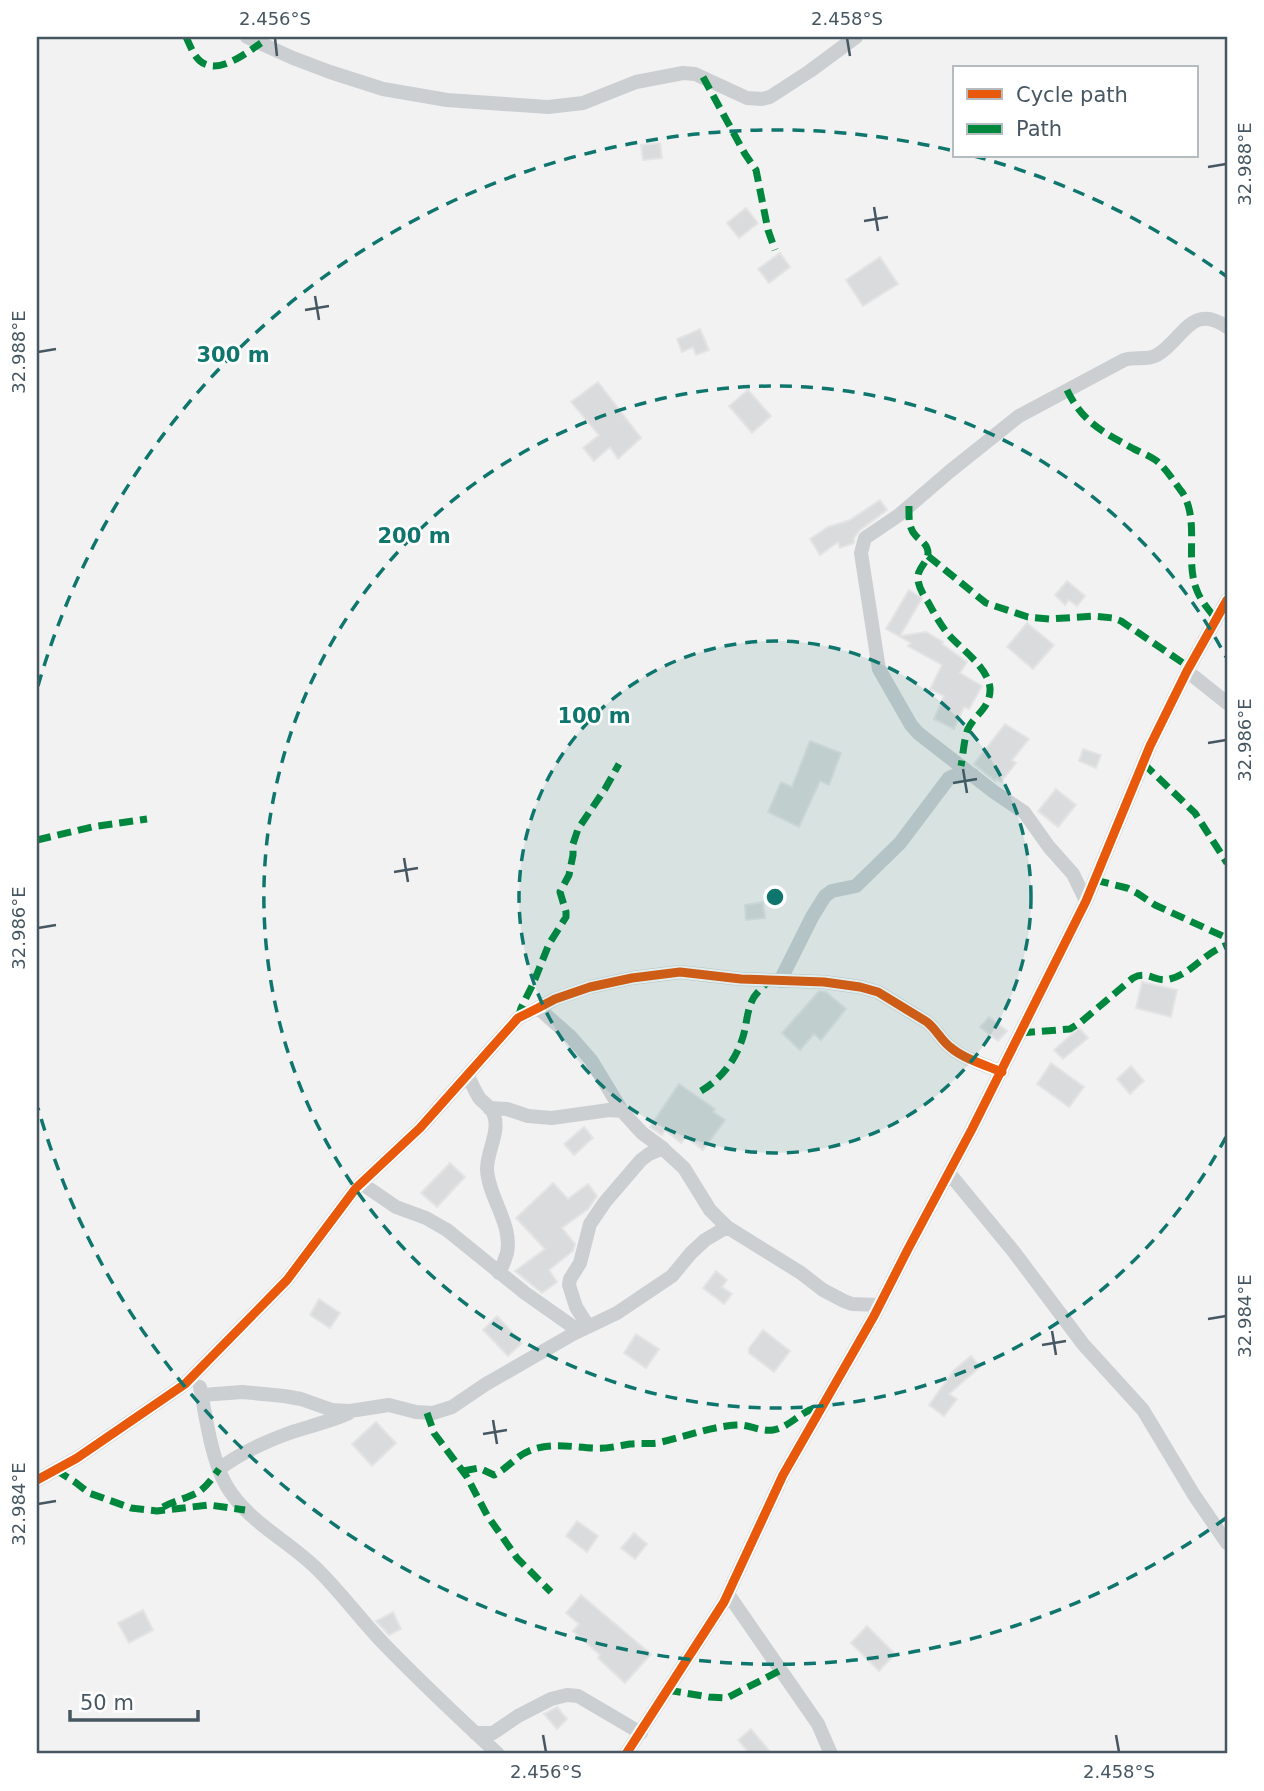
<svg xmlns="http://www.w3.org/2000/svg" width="1264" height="1791" font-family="'DejaVu Sans',sans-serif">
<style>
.building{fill:#dadbdc;stroke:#e4e4e5;stroke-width:2}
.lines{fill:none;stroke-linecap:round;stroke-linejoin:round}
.street{stroke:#cbcfd2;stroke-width:14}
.quiet{stroke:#00873e;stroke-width:7;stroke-dasharray:14 7;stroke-linecap:butt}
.cycleway-casing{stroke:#fff;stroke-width:13}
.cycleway{stroke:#e8590c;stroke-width:9}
.ticks{fill:none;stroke:#475762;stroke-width:2.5}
.ring{fill:none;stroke:#0f766e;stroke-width:3.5;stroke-dasharray:12 9}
.centre{fill:#0f766e;stroke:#fff;stroke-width:3.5}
.ring-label{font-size:21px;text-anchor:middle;font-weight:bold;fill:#0f766e;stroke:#fff;stroke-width:5;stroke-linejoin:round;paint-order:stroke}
.neatline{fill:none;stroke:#475762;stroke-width:2.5}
.ticks-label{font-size:18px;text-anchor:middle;fill:#475762}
</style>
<rect width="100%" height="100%" fill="#f3f2f2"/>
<!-- building -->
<path class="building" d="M660 143 662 158 643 160 641 145Z
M746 208 758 223 739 238 727 223Z
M780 253 790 267 769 283 758 269Z
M880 257 898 284 863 306 846 280Z
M700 329 709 350 696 355 693 347 682 352 677 339Z
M598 382 641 438 618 459 610 447 594 461 583 448 599 435 571 402Z
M748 390 771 416 752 433 729 406Z
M880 500 887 510 860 530 854 538V543L840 548 838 542 820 555 810 539 828 527 850 520Z
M1067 581 1085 596 1077 606 1069 600 1065 605 1055 595Z
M909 590 922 598 900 636 926 632 943 642 942 644 967 662 960 673 982 686 969 709 964 707 954 729 934 719 944 696 930 689 942 665 908 646 911 643 886 629Z
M1027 623 1054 645 1033 669 1007 647Z
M1005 724 1029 739 1012 760 1016 763 1001 782 996 779 995 781 974 764Z
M810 741 841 753 829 785 820 781 799 827 768 812 781 782 792 787Z
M1083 749 1101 755 1096 768 1079 761Z
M1056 789 1076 805 1058 827 1038 811Z
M763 902 765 918 746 920 745 905Z
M1142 982 1177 990 1171 1017 1136 1008Z
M819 991 826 992 846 1009 821 1040 814 1034 800 1050 782 1033Z
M989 1017 1007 1031 998 1041 980 1027Z
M1079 1028 1088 1038 1063 1059 1054 1050Z
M1051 1063 1084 1087 1069 1107 1037 1084Z
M1131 1066 1144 1081 1130 1094 1117 1079Z
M679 1084 715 1109 713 1112 725 1120 703 1150 686 1137 681 1143 665 1130 662 1135 650 1127Z
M584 1127 593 1138 574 1155 564 1144Z
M450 1163 465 1177 437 1207 421 1193Z
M553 1183 568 1199 588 1184 597 1196 588 1209 562 1228 575 1244 573 1251 549 1270 557 1282 542 1293 515 1271 545 1249 516 1218Z
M716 1271 727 1280 722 1287 732 1294 724 1304 703 1288Z
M319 1299 340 1313 330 1328 310 1315Z
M497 1316 522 1343 508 1356 483 1330Z
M763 1330 790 1351 774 1372 749 1353V1348Z
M636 1334 659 1349 646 1368 624 1353Z
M971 1356 980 1367 949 1394 957 1399 944 1416 929 1405 954 1370Z
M376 1422 396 1443 372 1466 352 1444Z
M577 1521 598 1536 587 1552 566 1536Z
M634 1533 647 1544 635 1559 621 1548Z
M581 1595 651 1654 625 1683 598 1658 600 1655 573 1631 579 1624 566 1613Z
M143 1610 153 1630 129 1643 118 1623Z
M393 1612 401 1629 389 1635 376 1621Z
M867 1626 895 1654 879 1671 851 1643Z
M557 1707 567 1719 557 1729 544 1714Z
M751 1729 772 1754H750L738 1740Z"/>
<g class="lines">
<!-- street -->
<path class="street" d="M247 37 293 58 330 72 383 89 447 100 548 107 583 103 636 82 683 73 695 74 747 98 762 99 770 97 810 71 856 37
M1187 671 1227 703
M1086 901 1073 874 1049 847 1024 812 994 792 918 733 911 725 879 669 878 663 861 553 865 538 899 515 949 472 1019 416 1124 360C1135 356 1147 361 1157 355 1183 340 1191 302 1227 327
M780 981 812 917 825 896 832 891 856 886 900 843 949 778 956 775H973
M538 1008 571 1037 591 1060 622 1111 642 1133 660 1146 684 1168 710 1210 727 1227 801 1273 823 1290 844 1301 852 1304 879 1305
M467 1075C472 1083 475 1092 480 1099 485 1104 492 1108 494 1115 500 1132 487 1151 487 1169 488 1197 513 1224 507 1253 505 1260 502 1267 499 1273
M489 1108 507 1109 528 1116 552 1118 609 1110 622 1111
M949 1173 1014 1252 1083 1344 1143 1410 1194 1495 1227 1543
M361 1183 396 1207 426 1218 447 1230 525 1293 579 1331
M588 1326 576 1307 569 1285 570 1279 580 1263 590 1224 605 1202 641 1160 649 1154 663 1148
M200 1387C206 1417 211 1458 226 1485 248 1523 290 1541 319 1571 342 1594 361 1620 383 1643 420 1681 459 1718 498 1754
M202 1395 242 1392 284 1396 301 1399 332 1410 350 1411 389 1405 416 1412 433 1413 452 1407 486 1384 573 1334 617 1313 672 1276 691 1253 705 1240 727 1227
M219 1469C240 1453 267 1441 292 1432 311 1426 331 1421 349 1413
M37 1480 77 1458 185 1384 287 1280 356 1188 420 1128 518 1018 538 1008 555 999 590 987 632 978 680 972 741 979 824 982 860 987 878 992 927 1022C936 1029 941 1040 950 1047 964 1059 985 1065 1002 1072
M728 1594 818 1724 831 1754
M475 1733H493L518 1716 551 1699 567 1695 578 1696 641 1733
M626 1754 724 1602 783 1475 874 1316 908 1249 972 1129 1086 901 1150 746 1187 671 1227 600"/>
<!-- quiet -->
<path class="quiet" d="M186 37C190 45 193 55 200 61 218 76 246 53 261 43
M703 77 745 154 756 170 768 230 775 250
M1067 390C1083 423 1103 432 1134 449 1142 453 1152 457 1158 462 1167 470 1175 483 1182 492 1200 520 1185 558 1196 588 1200 600 1208 609 1216 619
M909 506C909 517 908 528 916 536 920 540 925 543 927 548 931 558 922 564 919 572 915 581 923 595 928 602 934 613 940 624 948 634 961 649 988 667 990 688 991 708 975 714 968 729 964 738 963 756 961 766
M928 556 986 603 1028 617 1050 619 1094 616 1113 618 1121 621 1189 667
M1143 763 1195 813 1227 863
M37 840 92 827 147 819
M1095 880 1127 888 1137 893 1155 905 1227 938
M518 1018 521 1008 533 984 549 944 566 917V912L560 892 569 875 573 855V844L578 829 605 789 619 764
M1021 1033 1070 1029 1081 1022 1133 978C1148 970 1156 983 1170 979 1191 974 1205 952 1227 945
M701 1091C724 1077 739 1056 745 1029 747 1019 748 1007 754 997 758 991 764 986 769 981
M427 1413 434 1433 467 1477 487 1515 517 1558 551 1592
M56 1470 75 1482 89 1493 131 1508 157 1511 209 1505 245 1510
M463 1471 479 1468 494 1475C507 1469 516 1456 529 1451 550 1442 571 1447 593 1448 606 1449 618 1446 630 1444 639 1443 648 1444 657 1443 684 1437 709 1427 736 1425 749 1424 760 1432 773 1430 791 1427 803 1408 821 1407
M163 1507C175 1500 189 1498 200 1491 208 1485 214 1476 219 1469
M667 1690 709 1697 727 1698 781 1670"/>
<!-- cycleway casing -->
<g class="cycleway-casing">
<path id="cycleway" d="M37 1480 77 1458 185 1384 287 1280 356 1188 420 1128 518 1018 538 1008 555 999 590 987 632 978 680 972 741 979 824 982 860 987 878 992 927 1022C936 1029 941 1040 950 1047 964 1059 985 1065 1002 1072
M626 1754 724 1602 783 1475 874 1316 908 1249 972 1129 1086 901 1150 746 1187 671 1227 600"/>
</g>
<!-- cycleway -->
<use href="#cycleway" class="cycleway"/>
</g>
<!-- ticks -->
<path class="ticks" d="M275 38 277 56M847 38 850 56M1208 167 1226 164M874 207 878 231M864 221 888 217M315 296 319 320M305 310 329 306M38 352 56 349M1208 743 1226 740M963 769 967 793M953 783 977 779M404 858 408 882M394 872 418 868M38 928 56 925M1208 1319 1226 1316M1052 1331 1056 1355M1042 1345 1066 1341M493 1420 497 1444M483 1434 507 1430M38 1504 56 1501M543 1735 546 1752M1116 1735 1119 1752"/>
<!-- distance rings -->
<circle cx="775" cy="897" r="256" fill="#0f766e" fill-opacity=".12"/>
<g class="ring">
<circle cx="775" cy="897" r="256"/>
<path d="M1226 1137A511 511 0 1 1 1226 657"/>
<path d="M1226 1518A767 767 0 0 1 38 1108M38 686A767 767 0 0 1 954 151M974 156A767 767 0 0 1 1226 276"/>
</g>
<circle cx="775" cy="897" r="10" class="centre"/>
<g class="ring-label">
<text x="233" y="362">300 m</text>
<text x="414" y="543">200 m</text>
<text x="594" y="723">100 m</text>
</g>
<!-- border -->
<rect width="1264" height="1791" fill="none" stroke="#ffffff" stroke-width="77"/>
<!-- legend -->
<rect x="953" y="66" width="245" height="91" fill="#ffffff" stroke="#b5bcc0" stroke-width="2"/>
<rect x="967" y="89" width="35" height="10" fill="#e8590c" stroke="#b5bcc0" stroke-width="2"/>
<text x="1016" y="102" font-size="21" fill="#475762">Cycle path</text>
<rect x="967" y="124" width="35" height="10" fill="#00873e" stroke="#b5bcc0" stroke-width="2"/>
<text x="1016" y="136" font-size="21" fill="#475762">Path</text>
<!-- scale -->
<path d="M70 1710v10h128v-10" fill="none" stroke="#475762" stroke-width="3.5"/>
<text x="80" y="1710" font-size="21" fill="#475762" stroke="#ffffff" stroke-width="5" paint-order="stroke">50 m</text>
<rect x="38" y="38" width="1188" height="1714" class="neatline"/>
<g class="ticks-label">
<text x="275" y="25">2.456°S</text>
<text x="847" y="25">2.458°S</text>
<text transform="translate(1245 164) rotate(-90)" y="6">32.988°E</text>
<text transform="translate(19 352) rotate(-90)" y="6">32.988°E</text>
<text transform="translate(1245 740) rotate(-90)" y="6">32.986°E</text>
<text transform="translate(19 928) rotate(-90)" y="6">32.986°E</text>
<text transform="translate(1245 1316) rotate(-90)" y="6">32.984°E</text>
<text transform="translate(19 1504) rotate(-90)" y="6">32.984°E</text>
<text x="546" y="1778">2.456°S</text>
<text x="1119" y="1778">2.458°S</text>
</g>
</svg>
